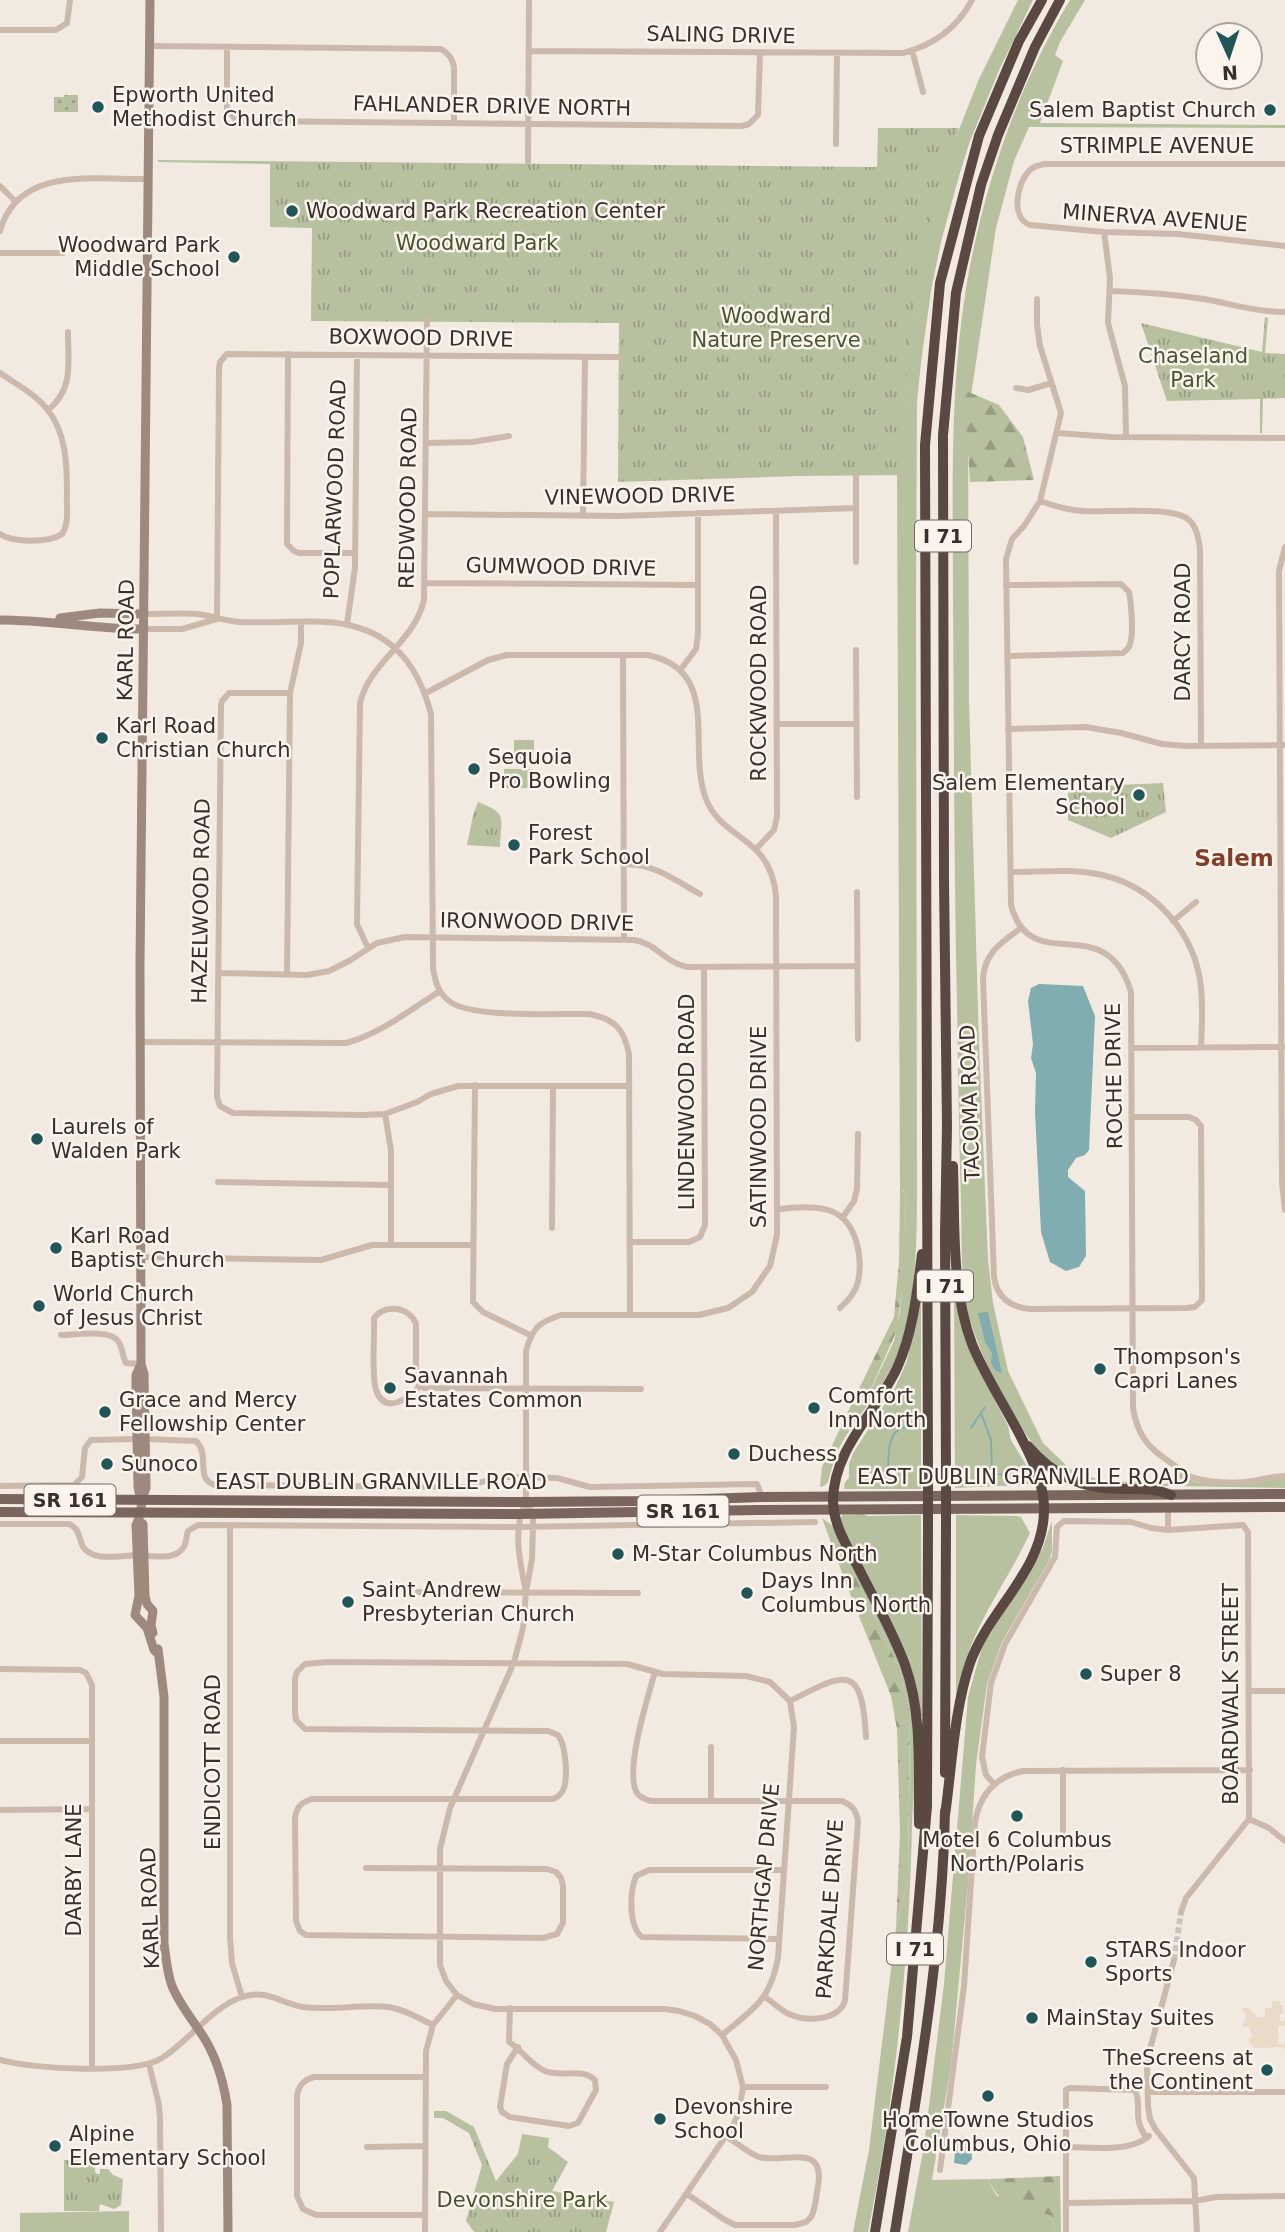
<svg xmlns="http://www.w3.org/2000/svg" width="1285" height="2232" font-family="'DejaVu Sans',sans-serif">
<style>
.grass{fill:#b7c1a0}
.forest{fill:url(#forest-firs)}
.park{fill:url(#park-tufts)}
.garden{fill:url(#garden-dots)}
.plaza{fill:#eadbc8}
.water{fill:#80adaf}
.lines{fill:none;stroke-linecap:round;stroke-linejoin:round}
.stream{stroke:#80adaf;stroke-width:2}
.street-tunnel{stroke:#cdc5bc;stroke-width:6;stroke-dasharray:6 3;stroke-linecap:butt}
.street{stroke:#cbbaac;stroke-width:6}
.secondary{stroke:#9e897e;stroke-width:9}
.primary{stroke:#7a665d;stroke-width:10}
.highway{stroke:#594942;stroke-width:10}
.highway-bridge{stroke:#594942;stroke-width:10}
.poi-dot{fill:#215659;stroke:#faf4ed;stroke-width:2.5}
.labels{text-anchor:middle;stroke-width:5;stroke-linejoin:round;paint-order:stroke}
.shield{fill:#faf4ed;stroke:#736a65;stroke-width:2}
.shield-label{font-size:19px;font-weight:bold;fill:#392f2b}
.street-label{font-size:21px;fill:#392f2b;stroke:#faf4ed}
.poi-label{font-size:21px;fill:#392f2b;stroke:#faf4ed;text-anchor:start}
.park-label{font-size:21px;fill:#48562f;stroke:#faf4ed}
.neighbourhood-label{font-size:23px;font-weight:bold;fill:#853d27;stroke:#faf4ed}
</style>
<defs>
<pattern id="forest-firs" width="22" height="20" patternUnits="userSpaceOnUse" patternTransform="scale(1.75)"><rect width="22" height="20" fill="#b7c1a0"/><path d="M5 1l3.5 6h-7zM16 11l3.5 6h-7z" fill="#969d83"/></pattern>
<pattern id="park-tufts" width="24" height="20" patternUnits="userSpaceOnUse" patternTransform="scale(1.75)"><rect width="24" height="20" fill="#b7c1a0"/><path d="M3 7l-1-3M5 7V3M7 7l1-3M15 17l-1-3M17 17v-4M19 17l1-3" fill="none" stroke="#969d83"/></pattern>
<pattern id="garden-dots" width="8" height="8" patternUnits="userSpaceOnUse" patternTransform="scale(1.75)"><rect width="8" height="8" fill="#b7c1a0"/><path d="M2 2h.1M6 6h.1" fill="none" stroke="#969d83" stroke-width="1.8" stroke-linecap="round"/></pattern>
</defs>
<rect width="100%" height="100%" fill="#f2eae0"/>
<!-- grass -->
<path class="grass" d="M1018 0H1033L1000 68 970 141 959 176 941 242 931 291 921 363 917 401 916 598 917 1177C917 1237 918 1312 892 1367 877 1397 852 1421 837 1452 833 1462 831 1472 828 1482L824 1486 820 1487 822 1467 853 1401 859 1403 866 1400 894 1341 900 1312 906 1237 905 1193 904 1191 900 1193 897 475H902C904 375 912 277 941 181L823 167H877L948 157 979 79Z
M1070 0H1085L1060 42 1055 55 1063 61 1040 123 1285 125V128L1029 127 1014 161 996 228 968 416 969 701 979 1043 988 1260 993 1303 1008 1371 1043 1443 1070 1469 1090 1477 1105 1481 1166 1484 1175 1470 1195 1482 1201 1483H1251L1267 1479H1285V1488L1109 1485C1090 1482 1073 1478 1057 1468 1021 1444 979 1355 968 1313 960 1277 962 1239 961 1203 959 1137 958 1071 957 1005 954 871 954 737 953 603 953 496 949 394 966 288 983 188 1017 87 1070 0Z
M514 740H534V759L514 760Z
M504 769H534V788H504Z
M954 1285 979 1368 1008 1426 1011 1440 1033 1476 1031 1482 1026 1485 955 1488Z
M921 1290V1489H844L845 1482 849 1478V1464L853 1453 894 1390 907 1361Z
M862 1514 868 1516 921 1515 922 1716H919L917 1698 841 1523V1517L843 1515Z
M956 1515 1017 1516 1021 1517 1030 1533C1013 1570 989 1603 973 1641 965 1659 961 1679 956 1699Z
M822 1518 833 1526C861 1583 901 1648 912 1710 918 1748 913 1789 912 1827 909 1962 895 2099 868 2232H853L869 2150 896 1928 908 1879 910 1732V1715L900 1670 854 1574 846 1577 845 1581Z
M1052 1521V1551L1050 1559 1002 1642 987 1684 976 1765 968 1884 951 2065 932 2180 990 2179 988 2181 997 2196 1052 2216 1055 2232H908L924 2146 944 1984 968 1697 982 1647 1042 1550Z
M129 2211V2232H20V2213Z"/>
<!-- forest -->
<path class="forest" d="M964 390 999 405 1023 437 1034 480 970 482Z
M902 1191 905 1193 906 1237 905 1265 897 1330 866 1400 857 1404 853 1401 894 1317 899 1262 900 1193Z
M848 1574H854L900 1670 910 1714 908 1879 896 1928 900 1832 897 1729 891 1696 845 1581Z
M1060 2176 1061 2232H1055L1052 2216 1002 2201 988 2181 990 2179Z"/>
<!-- park -->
<path class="park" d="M878 128H959C917 246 904 351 903 475L799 476 618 482 619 323 311 321 312 228 270 227V164L158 162V160L877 167Z
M1265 317 1268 318 1265 353 1285 354V398L1263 399 1262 433H1260V399L1167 401 1141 323 1262 352Z
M1163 783 1166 812 1111 838 1068 820V793L1095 786Z
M478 802C508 814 501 816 500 847L467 845 473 815Z
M434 2111H446L474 2127 496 2181 518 2154 522 2134 549 2138 548 2147 568 2162 552 2191 614 2202 606 2232H474L466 2221 482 2165 469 2133 443 2118H434Z
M64 2160 95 2161V2172L97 2174H100V2169H108L113 2175 123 2179 121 2205 114 2209 100 2204 99 2211H64Z"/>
<!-- garden -->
<path class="garden" d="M64 95H78V112H54V97H64Z"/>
<!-- plaza -->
<path class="plaza" d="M1272 2001H1280V2005H1283V2014H1280V2021H1285V2026H1278V2044L1285 2045V2050L1283 2047 1254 2048 1248 2040 1252 2035 1249 2027H1243V2023L1245 2022V2012H1242V2008H1249L1257 2017H1265V2008H1272Z"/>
<!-- water -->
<path class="water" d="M1039 984 1083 986 1095 1016 1089 1150 1085 1155 1076 1158 1068 1170V1177L1085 1191 1086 1256 1079 1267 1066 1271 1050 1262 1041 1232 1035 1112 1036 1073 1031 1058 1033 1044 1028 1001 1031 988Z
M988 1312 1002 1373 996 1371 991 1364 992 1353 985 1342 978 1313Z
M959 2137H967L971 2139 972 2159 966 2165 954 2163 956 2140Z"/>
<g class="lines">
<!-- stream -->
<path class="stream" d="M981 1413 991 1440 992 1474 1028 1476
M886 1420 896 1428
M971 1428 985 1407
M888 1479C889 1462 884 1428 908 1427"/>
<!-- street-tunnel -->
<path class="street-tunnel" d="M1174 1960 1181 1912"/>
<!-- street -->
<path class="street" d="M0 30H56L67 23 70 0
M149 46 441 49C449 54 452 58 454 67V122
M227 47V108L235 119 244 121 742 126 749 124 758 115 760 53
M912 50 923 92
M529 51 903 53C934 45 957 28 972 0
M836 144 837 53
M528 162 529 0
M1285 164H1045C1039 165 1034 166 1030 170 1017 182 1010 218 1030 225L1104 232 1178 234 1285 246
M0 186 16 202
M0 231C18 165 95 180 148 179
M1104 232 1110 278 1108 323 1125 386 1126 437
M0 253H63
M1110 291C1142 292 1172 294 1204 299 1231 304 1257 312 1285 312
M1037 299V324L1040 346 1061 413 1040 501 1024 526 1012 539 1006 559 1011 905C1030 979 1106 907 1131 992L1133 1408C1137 1433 1147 1447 1167 1460 1174 1465 1181 1471 1189 1476 1204 1483 1237 1484 1253 1481 1264 1479 1273 1476 1285 1476
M288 354 287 544 294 551 299 553H355
M0 373C16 384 35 394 47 409 66 432 67 464 67 492 66 505 70 522 62 534 49 543 12 543 0 534
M1016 388 1028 390 1052 383
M48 410C74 389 68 363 68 332
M1057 433 1112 437 1285 438
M426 443 472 442 509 436
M1040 501C1054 506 1067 510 1082 511 1105 513 1173 505 1189 520 1197 527 1199 539 1200 550L1201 746
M425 514 619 516 855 508
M583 516 585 357
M1285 547 1279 571 1282 1183 1285 1210
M856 562V476
M425 583 698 585
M1006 585 1121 584 1129 592C1131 603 1134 634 1130 644 1129 649 1126 650 1123 653L1007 656
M144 614C162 614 180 613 198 614 212 616 225 621 240 622 273 624 317 618 348 625 396 635 419 669 431 714L433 968C435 981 438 993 449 1001 472 1019 557 1013 589 1014 615 1019 624 1029 629 1054L630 1315
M217 619 219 368 220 362 227 354 619 357
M347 624 355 568 357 355
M144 629H182L217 619
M856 650 857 797
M623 655 624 939
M681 669 696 649 698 634V513
M290 693H229L222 701 221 705 217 1097 220 1106 233 1113 363 1115 385 1114 417 1102 431 1094 458 1086H629
M426 693 488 660 507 655H648C723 671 686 747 706 799 723 842 769 834 776 895L777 1235 770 1266 752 1292 728 1308 699 1315H561C539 1322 532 1328 526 1351V1502C512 1529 520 1563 526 1592
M777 724H856
M1008 729 1086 727 1121 733 1162 744 1186 746 1285 745
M757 848 774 830 777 817 776 511
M623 864C653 863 675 880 700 894
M1011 872C1041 872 1072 868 1102 875 1155 887 1196 934 1201 988 1203 1008 1202 1028 1201 1047
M857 892 858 1039
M1173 921 1196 902
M1021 928C1002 942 985 952 983 978L994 1277C997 1297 1009 1307 1030 1309L1187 1308 1195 1307 1202 1300 1201 1126 1196 1120 1189 1117H1133
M368 948 357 924 360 703C370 661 414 643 424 600L427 320
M218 973 307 975 329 971 349 961 377 943 405 937 634 940C656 943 664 962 687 967L857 966
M287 974 290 693 301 643V623
M142 1042 346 1043C380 1034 410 1010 440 991
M1132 1048 1283 1047
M475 1085 473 1302 483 1312 530 1335
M385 1114 391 1150V1244
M218 1182 390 1185
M777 1209C794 1208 815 1205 831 1211 857 1221 863 1257 858 1282 855 1293 848 1301 840 1308
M843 1217 854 1201 857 1189 858 1134
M552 1228 553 1086
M630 1242H689L700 1237 705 1225 704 967
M141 1257 321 1260 372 1245H473
M61 1335C75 1335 110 1329 118 1341 123 1348 122 1356 126 1363L141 1364
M420 1386C409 1398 385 1416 376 1390 371 1374 375 1336 374 1318 385 1303 410 1307 416 1324V1376L418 1383 424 1388 641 1389
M145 1439 196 1441C211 1455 194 1479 215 1485L465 1487 488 1480 507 1477 557 1478 590 1487 757 1484 762 1497
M0 1486 74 1485 82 1477 85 1448 91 1440 137 1439
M526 1502 533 1514V1526L532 1559 526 1592 523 1628 514 1662 450 1808 440 1849V1965L446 1981 457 1995 473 2004 495 2009H664L679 2011 695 2016 710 2024 722 2035 736 2060 743 2087 739 2112 734 2124 660 2232
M0 1524H69C78 1528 78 1533 81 1542 87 1563 119 1556 137 1555
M230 1526V1937L232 1963 242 1997
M1168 1530V1508
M144 1556C156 1556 175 1560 183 1548 187 1543 186 1536 188 1531L198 1525 520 1527 815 1522
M418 1592 638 1593
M0 1669 80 1670 86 1673 92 1685V2067
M655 1672C648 1696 624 1772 637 1793 641 1798 645 1799 651 1801H842C852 1805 856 1810 858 1821L845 2001C838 2021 806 2022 789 2014 780 2010 773 2002 765 1997
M1249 1691H1285
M790 1701C846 1672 862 1663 866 1737
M0 1741H92
M1063 1770V1831
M994 1784 986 1775 982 1757 991 1683 1005 1644 1055 1557 1057 1527 1064 1521 1131 1522 1151 1528 1168 1530 1243 1525 1248 1532 1249 1819 1186 1898 1181 1912
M711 1801V1747
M0 1810 92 1809
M1249 1819 1269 1828 1285 1841
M366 1868 547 1869 556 1872 561 1878 563 1885V1923L557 1934 543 1938 306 1935 300 1931 296 1921 295 1817C297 1806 302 1802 312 1799H553C557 1797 559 1797 562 1792 569 1781 566 1745 558 1735L548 1731 305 1729 296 1720 295 1713V1678L297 1672 305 1664 328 1662 627 1664 663 1674 746 1676 770 1682 790 1701
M779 1939 642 1937C628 1926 630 1891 636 1876L649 1870H784
M1174 1960 1150 2049 1147 2066 1148 2106 1150 2119 1156 2130 1194 2178 1197 2232
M510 2008 509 2042C522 2050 531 2065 545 2071 561 2078 582 2067 595 2080L596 2090 578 2123 569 2126 510 2117 502 2112 500 2107 507 2064 518 2047
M722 2035C753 2009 770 2001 778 1958L794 1727 790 1701
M0 2060C32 2069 135 2075 162 2058 189 2041 212 2007 242 1997 269 1989 279 2003 303 2007 331 2011 360 2004 388 2007 404 2009 418 2018 433 2025
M149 2064 159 2105 160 2119 161 2232
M743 2087H826
M1148 2092H1285
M367 2147 425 2146
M1066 2147C1091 2147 1130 2153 1149 2136
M940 2170 964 1986 975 1822C980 1794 995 1777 1023 1771L1250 1770
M687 2194 725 2220 735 2225H795L806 2222 811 2217C816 2208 816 2196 818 2186 826 2141 783 2164 759 2157 748 2153 737 2143 727 2137
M1066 2203 1195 2201 1216 2197 1285 2196
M425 2215H316L303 2209 297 2196V2097C298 2086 303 2080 314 2077H425
M425 2232 426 2051 433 2025 457 1995
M1066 2232V2090L1070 2088 1135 2090C1143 2106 1131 2118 1147 2138"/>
<!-- secondary -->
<path class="secondary" d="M150 0 140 964 141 1364 144 1374 146 1488C141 1499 141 1518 136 1525L139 1596 135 1615 147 1628 154 1650 157 1653
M60 618 100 613 144 614
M0 620C48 620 95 629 144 629
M141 1500 138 1487 136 1385V1375L141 1364
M139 1521 143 1524 145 1596 147 1604 153 1611 151 1625 153 1633
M158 1649 164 1697V1943C166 1958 167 1973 172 1986 179 2003 191 2018 201 2033 216 2055 223 2079 227 2105L228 2232"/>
<!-- primary -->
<path class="primary" d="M0 1499 526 1502 646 1501 762 1497 1285 1494
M0 1512 520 1514 758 1510 1285 1507"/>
<!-- highway -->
<path class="highway" d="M1028 1446C1053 1476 1084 1490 1123 1489 1140 1489 1155 1488 1171 1495
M928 1480 925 445 940 283 979 136 1019 41 1042 0
M946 1480 945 1233 947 1127 944 879 943 435 956 293 981 185 998 135 1035 47 1060 0
M945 1773 946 1524
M945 1815C952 1766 954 1710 970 1663 989 1609 1045 1569 1044 1508 1044 1459 991 1393 972 1344 951 1288 955 1225 953 1166
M919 1824C918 1771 923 1715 905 1665 893 1632 875 1601 859 1569 848 1548 833 1525 833 1500 834 1448 876 1413 897 1368 913 1333 917 1292 922 1254
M875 2232 907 2037 927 1806 928 1524
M895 2232C917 2092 942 1953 945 1811"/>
<!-- highway-bridge -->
<path class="highway-bridge" d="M928 1480V1524
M946 1480V1524"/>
</g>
<!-- markers -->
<g class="poi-dot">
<circle cx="98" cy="107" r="7"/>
<circle cx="1270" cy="110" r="7"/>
<circle cx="292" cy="211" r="7"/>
<circle cx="234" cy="257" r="7"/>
<circle cx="102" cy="738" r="7"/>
<circle cx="474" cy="769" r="7"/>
<circle cx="1139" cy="795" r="7"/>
<circle cx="514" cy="845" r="7"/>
<circle cx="37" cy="1139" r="7"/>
<circle cx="56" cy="1248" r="7"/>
<circle cx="39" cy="1306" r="7"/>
<circle cx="1100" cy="1369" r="7"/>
<circle cx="390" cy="1388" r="7"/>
<circle cx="814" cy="1408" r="7"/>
<circle cx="105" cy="1412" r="7"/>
<circle cx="734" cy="1454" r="7"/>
<circle cx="107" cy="1464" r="7"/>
<circle cx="618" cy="1554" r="7"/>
<circle cx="747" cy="1593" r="7"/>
<circle cx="348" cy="1602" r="7"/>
<circle cx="1086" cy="1674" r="7"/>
<circle cx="1017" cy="1816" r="7"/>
<circle cx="1091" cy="1962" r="7"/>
<circle cx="1032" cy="2018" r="7"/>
<circle cx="1267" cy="2070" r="7"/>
<circle cx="988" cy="2096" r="7"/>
<circle cx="660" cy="2119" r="7"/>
<circle cx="55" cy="2146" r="7"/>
</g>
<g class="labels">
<!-- shield labels -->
<g class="shield">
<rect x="915" y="520.5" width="56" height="31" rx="5"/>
<rect x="917" y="1270.5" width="56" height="31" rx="5"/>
<rect x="24.5" y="1484.5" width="91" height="31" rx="5"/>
<rect x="637.5" y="1495.5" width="91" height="31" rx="5"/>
<rect x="887" y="1933.5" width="56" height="31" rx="5"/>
</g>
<g class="shield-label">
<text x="943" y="543">I 71</text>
<text x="945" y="1293">I 71</text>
<text x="70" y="1507">SR 161</text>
<text x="683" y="1518">SR 161</text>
<text x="915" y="1956">I 71</text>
</g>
<!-- street labels -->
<g class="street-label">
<text transform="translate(721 35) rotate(1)" y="7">SALING DRIVE</text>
<text transform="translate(492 106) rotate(1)" y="7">FAHLANDER DRIVE NORTH</text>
<text x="1157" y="153">STRIMPLE AVENUE</text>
<text transform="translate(1155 218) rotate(4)" y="7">MINERVA AVENUE</text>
<text transform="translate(421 338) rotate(1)" y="7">BOXWOOD DRIVE</text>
<text transform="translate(335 489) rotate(-88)" y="7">POPLARWOOD ROAD</text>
<text transform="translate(640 496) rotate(-1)" y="7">VINEWOOD DRIVE</text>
<text transform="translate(408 498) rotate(-89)" y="7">REDWOOD ROAD</text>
<text transform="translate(561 567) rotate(1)" y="7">GUMWOOD DRIVE</text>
<text transform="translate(1183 632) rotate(-90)" y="7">DARCY ROAD</text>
<text transform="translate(126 640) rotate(-89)" y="7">KARL ROAD</text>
<text transform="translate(759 683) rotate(-90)" y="7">ROCKWOOD ROAD</text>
<text transform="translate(201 901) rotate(-89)" y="7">HAZELWOOD ROAD</text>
<text transform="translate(537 922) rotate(1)" y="7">IRONWOOD DRIVE</text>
<text transform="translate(1114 1076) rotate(-91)" y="7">ROCHE DRIVE</text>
<text transform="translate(687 1102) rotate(-90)" y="7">LINDENWOOD ROAD</text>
<text transform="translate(970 1103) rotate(-92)" y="7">TACOMA ROAD</text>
<text transform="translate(759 1127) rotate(-90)" y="7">SATINWOOD DRIVE</text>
<text x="1023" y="1484">EAST DUBLIN GRANVILLE ROAD</text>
<text x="381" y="1489">EAST DUBLIN GRANVILLE ROAD</text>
<text transform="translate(1231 1694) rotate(-90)" y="7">BOARDWALK STREET</text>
<text transform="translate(213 1762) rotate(-90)" y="7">ENDICOTT ROAD</text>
<text transform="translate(74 1870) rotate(-90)" y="7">DARBY LANE</text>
<text transform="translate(764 1877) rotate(-85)" y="7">NORTHGAP DRIVE</text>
<text transform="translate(150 1908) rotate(-92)" y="7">KARL ROAD</text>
<text transform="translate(830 1909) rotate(-86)" y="7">PARKDALE DRIVE</text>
</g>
<!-- poi labels -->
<g class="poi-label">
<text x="112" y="102">Epworth United<tspan x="112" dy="24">Methodist Church</tspan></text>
<text x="1256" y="117" text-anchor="end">Salem Baptist Church</text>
<text x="306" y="218">Woodward Park Recreation Center</text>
<text x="220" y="252" text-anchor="end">Woodward Park<tspan x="220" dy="24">Middle School</tspan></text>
<text x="116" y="733">Karl Road<tspan x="116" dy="24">Christian Church</tspan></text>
<text x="488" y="764">Sequoia<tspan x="488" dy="24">Pro Bowling</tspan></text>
<text x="1125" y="790" text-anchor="end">Salem Elementary<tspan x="1125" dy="24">School</tspan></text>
<text x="528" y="840">Forest<tspan x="528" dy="24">Park School</tspan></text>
<text x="51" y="1134">Laurels of<tspan x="51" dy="24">Walden Park</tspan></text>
<text x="70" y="1243">Karl Road<tspan x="70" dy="24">Baptist Church</tspan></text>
<text x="53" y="1301">World Church<tspan x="53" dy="24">of Jesus Christ</tspan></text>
<text x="1114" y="1364">Thompson's<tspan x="1114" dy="24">Capri Lanes</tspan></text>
<text x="404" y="1383">Savannah<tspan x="404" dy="24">Estates Common</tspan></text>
<text x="828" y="1403">Comfort<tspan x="828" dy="24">Inn North</tspan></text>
<text x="119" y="1407">Grace and Mercy<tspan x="119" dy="24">Fellowship Center</tspan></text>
<text x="748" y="1461">Duchess</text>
<text x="121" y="1471">Sunoco</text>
<text x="632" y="1561">M-Star Columbus North</text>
<text x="761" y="1588">Days Inn<tspan x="761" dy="24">Columbus North</tspan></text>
<text x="362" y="1597">Saint Andrew<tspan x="362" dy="24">Presbyterian Church</tspan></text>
<text x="1100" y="1681">Super 8</text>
<text x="1017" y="1847" text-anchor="middle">Motel 6 Columbus<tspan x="1017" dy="24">North/Polaris</tspan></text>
<text x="1105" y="1957">STARS Indoor<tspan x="1105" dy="24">Sports</tspan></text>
<text x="1046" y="2025">MainStay Suites</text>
<text x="1253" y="2065" text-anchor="end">TheScreens at<tspan x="1253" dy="24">the Continent</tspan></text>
<text x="674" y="2114">Devonshire<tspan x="674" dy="24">School</tspan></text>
<text x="988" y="2127" text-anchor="middle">HomeTowne Studios<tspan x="988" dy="24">Columbus, Ohio</tspan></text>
<text x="69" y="2141">Alpine<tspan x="69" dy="24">Elementary School</tspan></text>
</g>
<!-- park labels -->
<g class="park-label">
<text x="477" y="250">Woodward Park</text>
<text x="776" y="323">Woodward<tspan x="776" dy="24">Nature Preserve</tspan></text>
<text x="1193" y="363">Chaseland<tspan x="1193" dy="24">Park</tspan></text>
<text x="522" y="2207">Devonshire Park</text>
</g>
<!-- neighbourhood labels -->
<g class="neighbourhood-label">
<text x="1234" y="866">Salem</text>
</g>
</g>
<!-- north arrow -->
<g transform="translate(1229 56) rotate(177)"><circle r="33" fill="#faf4ed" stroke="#ada59f" stroke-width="2"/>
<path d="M0-5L12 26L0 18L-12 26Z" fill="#215659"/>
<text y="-10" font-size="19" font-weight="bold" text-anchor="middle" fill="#392f2b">N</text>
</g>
</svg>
